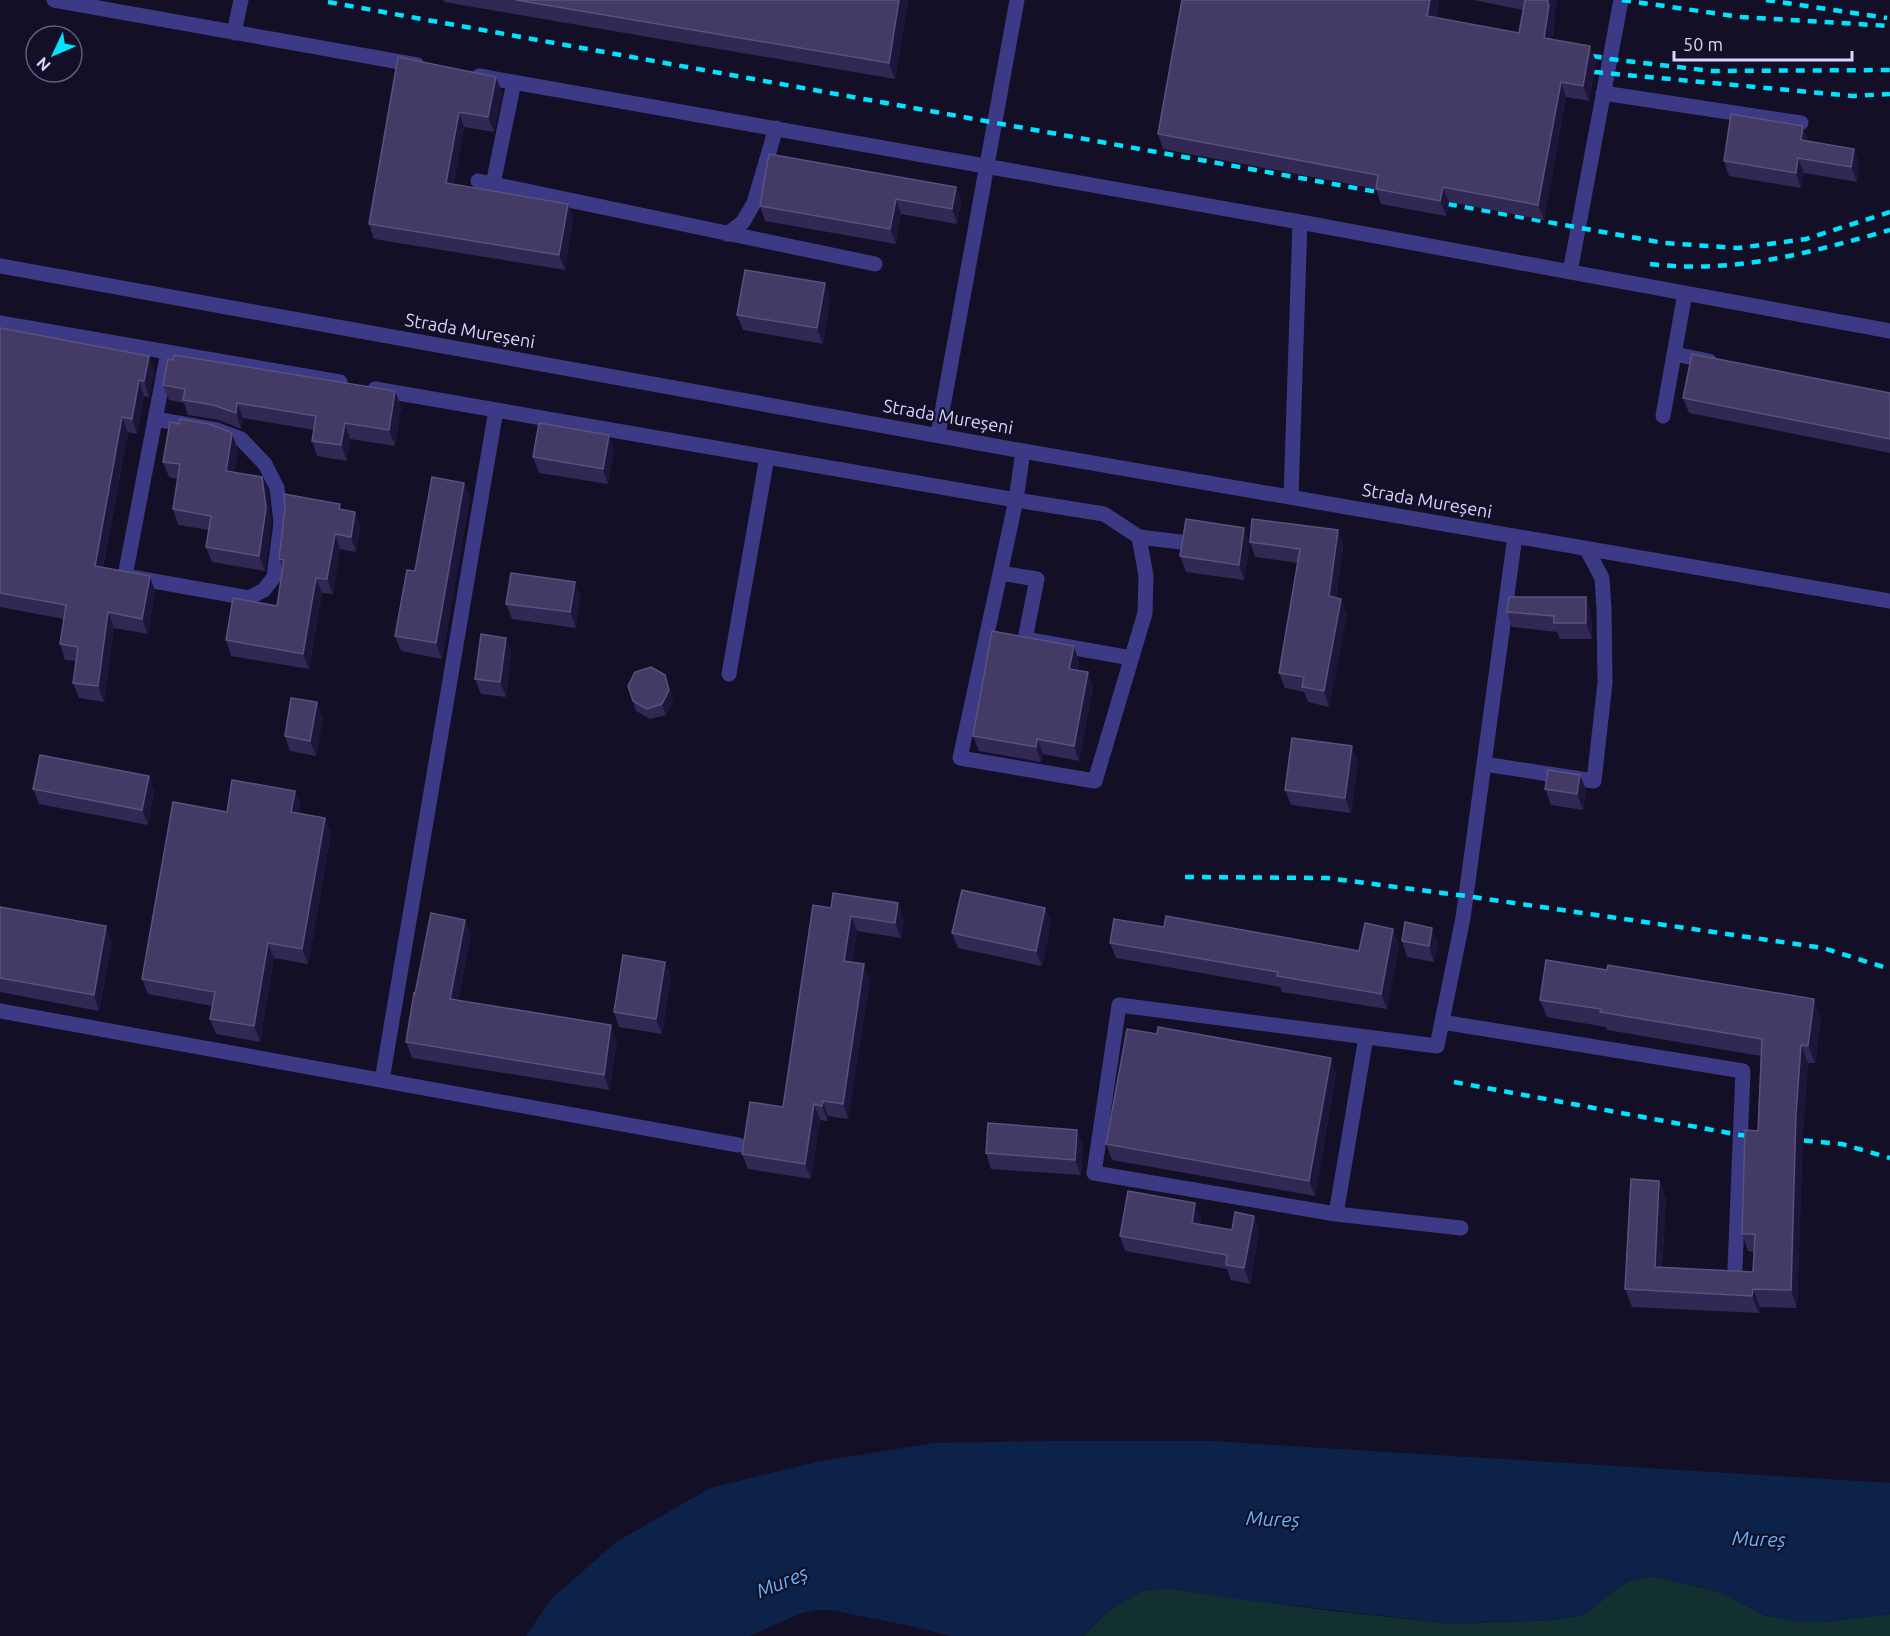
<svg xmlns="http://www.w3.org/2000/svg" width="1890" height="1636" font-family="Ubuntu,sans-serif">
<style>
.green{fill:#12302f}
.water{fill:#0c2248}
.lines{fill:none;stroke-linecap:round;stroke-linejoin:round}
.minor{stroke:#3d3a85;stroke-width:15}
.rail{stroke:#00e5ff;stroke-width:4.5;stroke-dasharray:9 8;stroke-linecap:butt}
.wall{fill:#312854}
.shaded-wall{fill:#1d163a}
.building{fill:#433a66;stroke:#5a527e;stroke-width:1.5}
.labels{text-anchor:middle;stroke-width:4.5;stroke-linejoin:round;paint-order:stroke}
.street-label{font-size:18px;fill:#d9d4ff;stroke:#130f26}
.water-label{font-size:20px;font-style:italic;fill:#62b6ff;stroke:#130f26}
</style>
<rect width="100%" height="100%" fill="#130f26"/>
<!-- green -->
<path class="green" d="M1652 1576 1720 1592 1764 1615 1799 1622H1824L1890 1614V1636H1083L1110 1610 1141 1591 1166 1588 1325 1610 1453 1624 1554 1620 1578 1616 1591 1610 1607 1596 1627 1582Z"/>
<!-- water -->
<path class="water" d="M1054 1441H1211L1890 1483V1614L1824 1622H1799L1764 1615 1720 1592 1652 1576 1627 1582 1607 1596 1591 1610 1578 1616 1554 1620 1453 1624 1237 1599 1166 1588 1141 1591 1110 1610 1083 1636H950L915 1627 831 1610H814L799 1614 750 1636H526L550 1600 616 1542 710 1488 816 1462 933 1443Z"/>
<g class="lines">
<!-- minor -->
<path class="minor" d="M54 0 417 65
M234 33 241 0
M479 76 1300 222 1890 331
M1603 93 1801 123
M478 181 875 264
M493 184 514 82
M727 234 743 222 754 203 776 128
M0 266 1023 451 1890 601
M1570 272 1621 0
M0 323 340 382
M1674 354 1709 361
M375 389 1016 500 1104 514 1139 537 1181 542
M1663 416 1685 293
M155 419 217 430 241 439 265 464 277 488 281 523 274 577 264 590 249 598 125 576 168 352
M938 434 1017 0
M1023 451 1016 500 960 758 1095 781 1145 613 1146 576 1139 537
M1291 497 1300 222
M1000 573 1037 579 1025 639 1131 658
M729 674 767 457
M1484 764 1594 781 1605 683 1604 609 1602 578 1586 548
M0 1011 738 1145
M1442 1022 1743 1071 1735 1268
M382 1080 496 410
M1336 1214 1366 1037
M1461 1228 1336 1214 1094 1173 1119 1005 1437 1046 1463 918 1515 536"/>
<!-- rail -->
<path class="rail" d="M1622 0 1741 17 1890 26
M1766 0 1887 18
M328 2 1383 193
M1576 53 1610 59 1712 71 1890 70
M1594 72 1853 96 1890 94
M1448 204 1664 243 1738 248 1806 239 1890 212
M1650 264C1736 274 1808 253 1890 230
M1185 877 1327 878 1466 896 1823 948 1890 969
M1454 1082 1740 1135 1763 1137
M1787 1139 1842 1144 1890 1158"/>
</g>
<!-- wall -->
<path class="wall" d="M443 0H908L895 79 444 2Z
M1182 0H1439L1436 18 1519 33 1523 10 1473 0H1557L1554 17 1555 20 1552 39 1590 46 1596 62 1589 101 1566 97 1544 220 1449 202 1446 216 1381 204 1376 189 1163 149 1158 134Z
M398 57 502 92 494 132 464 127 454 184 568 204 573 219 565 270 374 239 369 224Z
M1803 126 1809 142 1854 149 1859 165 1857 182 1804 173 1801 188 1729 176 1724 161Z
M956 187 961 202 957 224 901 214 896 244 765 221 760 206Z
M830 299 823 344 743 330 737 315Z
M0 328 149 356 154 371 149 397 144 396 137 434 128 432 103 567 155 591 148 634 114 628 104 702 79 698 73 683 76 661 65 660 60 644 64 619 0 607Z
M163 385 395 391 401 407 395 446 350 439 347 461 317 456 312 441 314 430 243 418 241 429 219 420 188 415 184 403 169 400Z
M1890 393V453L1689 413 1683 398Z
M232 434 238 450 234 472 268 492 271 523 265 571 212 562 206 547 209 530 178 525 173 509 178 479 169 477 163 462Z
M614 450 608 484 539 473 533 457Z
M464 483 470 498 442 659 401 651 395 636 415 571Z
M285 509H342L355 512 360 527 356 552 340 549 333 594 322 593 309 669 231 656 226 640 277 606 283 570 279 559Z
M1338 530 1343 545 1336 598 1347 614 1329 707 1308 702 1304 692 1285 688 1279 673 1298 563 1255 557 1250 542Z
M1250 543 1244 580 1186 572 1180 556Z
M580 597 576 628 512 619 506 604Z
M1507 612 1591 613 1592 639H1560L1557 632 1512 627Z
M506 638 511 653 506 697 481 694 475 679Z
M1079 662 1078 670 1088 672 1093 687 1079 761 1043 754 1041 762 979 751 973 736Z
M665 675 673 701 666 715 650 719 636 711 633 701Z
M323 718 316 756 290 751 285 736Z
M1358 761 1351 813 1291 805 1285 790Z
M1580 775 1586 790 1583 810 1551 805 1545 789Z
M149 776 154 791 148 825 39 804 33 789Z
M295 791 300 806 299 813 325 818 331 833 308 964 274 958 260 1042 216 1034 210 1019 212 1006 148 994 142 979Z
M813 905 904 919 901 938 857 931 852 962 870 980 848 1119 828 1116V1121L820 1120 811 1179 748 1169 742 1154 783 1107Z
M0 907 112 942 99 1011 0 992Z
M1045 908 1051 923 1042 966 958 948 952 933Z
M1164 927 1359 951 1399 944 1387 1009 1282 992 1280 987 1116 958 1110 943Z
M471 935 458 1000 617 1041 609 1090 412 1058 406 1042 415 994Z
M1402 941 1438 943 1434 962 1407 957Z
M665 962 671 977 662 1034 619 1027 614 1012Z
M1540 1000 1821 1017 1815 1063H1808L1803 1132 1797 1308 1760 1307 1759 1313 1632 1307 1625 1289 1659 1181 1666 1198 1662 1267 1753 1272 1754 1252 1748 1251 1742 1234 1758 1131 1761 1056 1607 1030 1606 1027 1547 1017Z
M1336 1073 1315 1196 1112 1160 1106 1144Z
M1083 1145 1081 1175 991 1169 986 1153Z
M1254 1216 1259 1231 1250 1284 1231 1280 1227 1269 1125 1251 1120 1236 1201 1218 1200 1224 1232 1230Z"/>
<!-- shaded-wall -->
<path class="shaded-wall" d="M899 0H908L895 79 889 63Z
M1430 0H1439L1433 31 1427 16Z
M1548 0H1557L1554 17 1555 20 1549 53 1544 38Z
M1590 46 1596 62 1589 101 1583 86Z
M496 77 502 92 494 132 488 117Z
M1561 82 1566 97 1544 220 1538 205Z
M459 112 464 127 452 198 446 183Z
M1803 126 1809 142 1801 140Z
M1854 149 1859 165 1857 182 1851 167Z
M1798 158 1804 173 1801 188 1796 173Z
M956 187 961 202 957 224 952 209Z
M1443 187 1449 202 1446 216 1440 201Z
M896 199 901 214 896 244 890 229Z
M568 204 573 219 565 270 559 255Z
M825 283 830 299 823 344 817 328Z
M149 356 154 371 149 397 144 381Z
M139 380 144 396 137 434 132 419Z
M395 391 401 407 395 446 389 430Z
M237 403 243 418 241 429 236 413Z
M122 417 128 432 100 581 95 566Z
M345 423 350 439 347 461 341 445Z
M232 434 238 450 232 486 226 471Z
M609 435 614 450 608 484 603 469Z
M262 477 268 492 271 523 265 571 259 556Z
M464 483 470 498 442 659 436 643Z
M355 512 360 527 356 552 351 537Z
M1244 528 1250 543 1244 580 1239 565Z
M1338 530 1343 545 1334 611 1329 596Z
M335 534 340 549 333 594 327 579Z
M150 576 155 591 148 634 142 619Z
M316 578 322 593 309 669 303 654Z
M575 582 580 597 576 628 570 612Z
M1586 597 1591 613 1592 639 1586 623Z
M1341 599 1347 614 1329 707 1324 691Z
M108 612 114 628 104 702 98 686Z
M506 638 511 653 506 697 500 682Z
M1074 646 1079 662 1075 684 1069 669Z
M1088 672 1093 687 1079 761 1074 746Z
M665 675 673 701 666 715 662 704Z
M317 702 323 718 316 756 310 741Z
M1037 739 1043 754 1041 762 1036 747Z
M1352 746 1358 761 1351 813 1345 798Z
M1580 775 1586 790 1583 810 1577 794Z
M149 776 154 791 148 825 142 810Z
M295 791 300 806 297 827 291 812Z
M325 818 331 833 308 964 302 949Z
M898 903 904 919 901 938 895 923Z
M1045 908 1051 923 1042 966 1036 951Z
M851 916 857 931 850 977 844 961Z
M465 920 471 935 455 1014 450 999Z
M106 926 112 942 99 1011 94 995Z
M1432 928 1438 943 1434 962 1429 946Z
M1393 929 1399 944 1387 1009 1381 994Z
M268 943 274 958 260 1042 254 1026Z
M665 962 671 977 662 1034 656 1019Z
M864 964 870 980 848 1119 843 1104Z
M1814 999 1821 1017 1815 1063 1808 1046Z
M611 1025 617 1041 609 1090 604 1075Z
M1801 1045 1808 1063 1803 1132 1797 1308 1791 1290 1796 1114Z
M1331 1058 1336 1073 1315 1196 1309 1181Z
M823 1101 828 1116V1121L822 1106Z
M814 1104 820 1120 811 1179 805 1164Z
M1077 1130 1083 1145 1081 1175 1075 1160Z
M1659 1181 1666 1198 1661 1285 1655 1267Z
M1195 1203 1201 1218 1197 1238 1192 1223Z
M1254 1216 1259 1231 1250 1284 1244 1268Z
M1753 1289 1760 1307 1759 1313 1752 1296Z"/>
<!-- building -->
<path class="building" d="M516 0H899L889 63Z
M1182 0H1430L1427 16 1519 33 1525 0H1548V5H1549L1544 38 1590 46 1583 86 1561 82 1538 205 1443 187 1440 201 1376 189 1378 175 1158 134Z
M398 57 496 77 488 117 459 112 446 183 568 204 559 255 369 224Z
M1731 114 1803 126 1801 140 1854 149 1851 167 1798 158 1796 173 1724 161Z
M769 154 956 187 952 209 896 199 890 229 760 206Z
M745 270 825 283 817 328 737 315Z
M0 328 149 356 144 381 139 380 132 419 122 417 95 566 150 576 142 619 108 612 98 686 73 683 78 647 60 644 66 605 0 593Z
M1692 354 1890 393V439L1683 398Z
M174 355 395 391 389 430 345 423 341 445 312 441 316 416 237 403 236 413 213 405 183 400 185 389 163 385 168 359 173 360Z
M180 419 209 424 230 432 232 434 226 471 262 477 266 508 259 556 206 547 211 516 173 509 180 464 163 462 170 422 179 424Z
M539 423 609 435 603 469 533 457Z
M432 477 464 483 436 643 395 636 407 570 415 571Z
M284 494 340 504 339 509 355 512 351 537 335 534 327 579 316 578 303 654 226 640 233 598 277 606 284 560 279 559 285 509Z
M1186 519 1244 528 1239 565 1180 556Z
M1252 519 1338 530 1329 596 1341 599 1324 691 1302 687 1304 677 1279 673 1300 549 1250 542Z
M511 573 575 582 570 612 506 604Z
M1509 597H1586V623H1554V616L1507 612Z
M992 631 1074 646 1069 669 1088 672 1074 746 1037 739 1036 747 973 736Z
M481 634 506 638 500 682 475 679Z
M651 667 665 675 669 690 662 704 647 709 633 701 628 686 635 672Z
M291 698 317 702 310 741 285 736Z
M1292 738 1352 746 1345 798 1285 790Z
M40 755 149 776 142 810 33 789Z
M1548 770 1580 775 1577 794 1545 789Z
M232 780 295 791 291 812 325 818 302 949 268 943 254 1026 210 1019 215 992 142 979 173 802 227 812Z
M962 890 1045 908 1036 951 952 933Z
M833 893 898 903 895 923 851 916 844 961 864 964 843 1104 823 1101 822 1106 814 1104 805 1164 742 1154 750 1102 783 1107 813 905 831 908Z
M0 907 106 926 94 995 0 978Z
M431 913 465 920 450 999 611 1025 604 1075 406 1042 414 993 415 994Z
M1166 916 1359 951 1365 923 1393 929 1381 994 1277 976 1278 972 1110 943 1114 919 1164 927Z
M1405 922 1432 928 1429 946 1402 941Z
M623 955 665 962 656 1019 614 1012Z
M1546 960 1607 970 1608 965 1814 999 1808 1046 1801 1045 1796 1114 1791 1290 1753 1289 1752 1296 1625 1289 1631 1179 1659 1181 1655 1267 1753 1272 1755 1234H1742L1745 1130 1758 1131 1762 1039 1600 1012 1601 1009 1540 1000Z
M1158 1027 1331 1058 1309 1181 1106 1144 1127 1029 1157 1034Z
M988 1123 1077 1130 1075 1160 986 1153Z
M1128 1191 1195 1203 1192 1223 1232 1230 1235 1212 1254 1216 1244 1268 1226 1265 1227 1255 1120 1236Z"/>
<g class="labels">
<!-- street labels -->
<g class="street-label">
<text transform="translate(470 331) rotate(10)" y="6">Strada Mureșeni</text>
<text transform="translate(948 417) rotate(10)" y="6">Strada Mureșeni</text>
<text transform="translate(1427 501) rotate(10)" y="6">Strada Mureșeni</text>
</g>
<!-- water labels -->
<g class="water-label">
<text transform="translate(1273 1519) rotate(2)" y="7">Mureș</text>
<text transform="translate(1759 1539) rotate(2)" y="7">Mureș</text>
<text transform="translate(782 1582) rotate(-22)" y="7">Mureș</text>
</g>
</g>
<!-- north arrow -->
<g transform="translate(54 54) rotate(226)"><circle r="28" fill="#130f26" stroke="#625e7d" stroke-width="1.5"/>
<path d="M0-4.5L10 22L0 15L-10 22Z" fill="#00e5ff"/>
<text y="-9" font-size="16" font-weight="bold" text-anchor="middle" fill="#d9d4ff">N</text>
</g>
<!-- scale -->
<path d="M1674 51v9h178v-9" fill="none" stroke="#d9d4ff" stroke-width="3"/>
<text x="1683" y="51" font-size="18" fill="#d9d4ff" stroke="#130f26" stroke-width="4.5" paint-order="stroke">50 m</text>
</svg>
